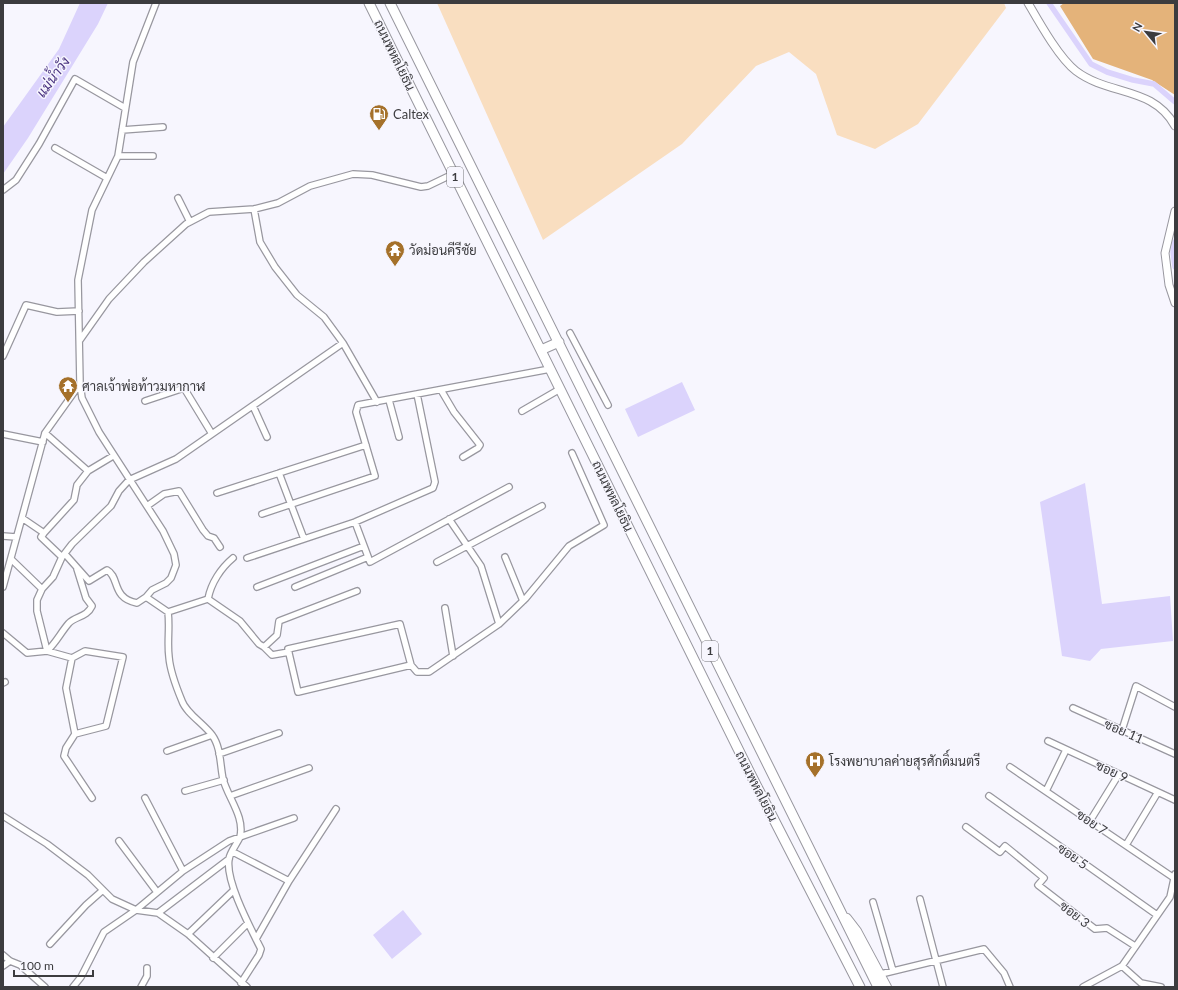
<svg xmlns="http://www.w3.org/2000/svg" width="1178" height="990" font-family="Lato,Sarabun,sans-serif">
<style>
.green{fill:#f9dec0}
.forest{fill:#e4b37a}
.water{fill:#dbd3fc}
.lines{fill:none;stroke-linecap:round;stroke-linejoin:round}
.canal{stroke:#dbd3fc;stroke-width:5.5}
.minor-casing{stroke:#98979f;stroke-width:8}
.tertiary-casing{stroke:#98979f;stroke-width:9}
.secondary-casing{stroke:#98979f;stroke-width:10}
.trunk-casing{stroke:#98979f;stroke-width:11}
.minor{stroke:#fff;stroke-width:5.5}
.tertiary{stroke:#fff;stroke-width:7}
.secondary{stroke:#fff;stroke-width:8}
.trunk{stroke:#fff;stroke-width:9}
.labels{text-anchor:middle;stroke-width:3;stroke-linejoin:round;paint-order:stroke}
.shield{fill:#f7f6fe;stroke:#747478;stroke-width:1}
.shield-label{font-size:12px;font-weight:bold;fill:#3c3c3f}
.street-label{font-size:13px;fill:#3c3c3f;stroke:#f7f6fe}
.poi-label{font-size:13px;fill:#3c3c3f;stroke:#f7f6fe;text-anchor:start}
.water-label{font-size:14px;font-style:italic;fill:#4b3481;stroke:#f7f6fe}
</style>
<rect width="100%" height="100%" fill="#f7f6fe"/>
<!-- green -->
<path class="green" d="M437 3H1004L1006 8 918 124 875 149 837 135 816 74 789 52 756 66 682 144 543 240Z"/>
<!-- forest -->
<path class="forest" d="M1064 3H1175V95L1152 80 1093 59 1060 6Z"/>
<!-- water -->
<path class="water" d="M80 3H108L98 24 28 138 3 174V127L59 49Z
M682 382 695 410 638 437 625 409Z
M1085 483 1102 604 1170 596 1173 641 1101 649 1090 661 1062 656 1040 502Z
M403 910 422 934 392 959 373 935Z"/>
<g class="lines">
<!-- canal -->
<path class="canal" d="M1049 3 1091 64 1107 72 1133 80 1154 84 1175 102
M1175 242 1173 252 1175 267"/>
<!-- minor casing -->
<g class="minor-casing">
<path id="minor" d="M122 130 163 127
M55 148 107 178
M118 156H153
M3 190 16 180 39 144 75 79 125 108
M178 198 190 222
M254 209 260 242 275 267 297 295 324 317 343 343 377 402
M570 333 608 405
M80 340 109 299 144 262 186 224 209 212 254 209 278 203 310 186 353 174 372 175 421 187 428 186 453 174
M3 356 26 305 57 312 79 311
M441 390 454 412 480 445 478 448 463 457
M389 400 399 437
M145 401 184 388 212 434
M253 406 267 437
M522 411 560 389
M3 434 43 442
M88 471 113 456
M279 473 304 539
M217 493 366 445
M147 506 164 494 179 491 203 530 208 536 214 538 220 547
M262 514 375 476 356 412 358 405 550 369
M22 518 44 533 74 500 77 485 88 471 45 433
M449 519 481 566 499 624
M355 522 370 562 509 487
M44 533 41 537 62 557
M3 536 16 537
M65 554 89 581 107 570C120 577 111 598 137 603L146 597
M505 557 523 601
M247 558 355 522 433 488 435 482 417 394
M11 559 42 589
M437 562 542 506
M3 587 45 433 80 384 78 280 92 210 118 156 133 62 156 3
M257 587 364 546
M295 587 368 557
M208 599C211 583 221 568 233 558
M445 608 453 656
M168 612 208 599 240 621 259 644 264 647 272 655 289 652
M3 633 27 653 47 651 72 658 85 651 123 657 106 726 75 734 66 688 72 658
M264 647 277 635 279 621 357 591
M47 651 37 611V600L42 589 53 577 62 557 72 544 111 506 119 491 129 480 176 459 343 343
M47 651C56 643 61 632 69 623 76 616 87 617 92 606L86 598 77 569
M411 665 298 692 288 649 400 624 411 665 417 672H429L499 624 526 598 569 546 604 525 572 453
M3 683 5 682
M1073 708 1175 754
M1122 730 1136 686 1175 707
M75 734 66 748 64 756 92 798
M1048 741 1175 800
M167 751 212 735
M219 754 279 733
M1010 767 1174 878
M185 791 224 780
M1046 791 1066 750
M230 796 309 768
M989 796 1157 915
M145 798 183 871
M3 816 47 844 88 875 112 899 136 910 158 913 188 934 247 987
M1090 821 1119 774
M966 827 1000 852 1005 846 1044 878 1038 885 1095 929 1107 928 1135 946
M119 841 157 892
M1126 845 1158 792
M233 852 289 881
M920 899 943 987
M873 902 893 971
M158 913 229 859
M188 934 234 890
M256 939 289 881 336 809
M50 944 86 905 103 890
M3 955 10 961 20 965 45 987
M213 958 248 923
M3 966 10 961
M1122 966 1141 983 1161 987
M881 974 984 949 1004 973 1010 987
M241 983 259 955 261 949C251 929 225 881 229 859 230 852 237 844 240 837L294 818
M73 987 81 977 104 932 136 910 183 871 229 841 240 837C245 817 228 798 223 779 220 765 221 747 212 735 204 724 186 713 182 701 177 689 170 670 169 657 167 642 170 627 168 612L146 597 152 590 166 583 171 578 176 565 174 554 163 531 99 432 82 398 80 384
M141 987 147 976V968
M1083 987 1122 966 1170 897 1175 874"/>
</g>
<!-- tertiary casing -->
<g class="tertiary-casing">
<path id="tertiary" d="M1028 3C1039 22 1059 58 1076 71 1109 96 1153 86 1175 126
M1175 211 1165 253 1169 285 1175 303"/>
</g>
<!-- secondary casing -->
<g class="secondary-casing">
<path id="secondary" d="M847 918 857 931 887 987"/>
</g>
<!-- trunk casing -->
<g class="trunk-casing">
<path id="trunk" d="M369 3 750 773 860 987
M390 3 878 987
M541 350 559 342"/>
</g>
<!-- minor -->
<use href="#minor" class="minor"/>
<!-- tertiary -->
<use href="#tertiary" class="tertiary"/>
<!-- secondary -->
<use href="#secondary" class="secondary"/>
<!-- trunk -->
<use href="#trunk" class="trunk"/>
</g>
<!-- icons -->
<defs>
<g id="fuel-pin" transform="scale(1)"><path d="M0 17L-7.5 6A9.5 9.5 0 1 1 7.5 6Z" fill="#a5712a" stroke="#f7f6fe"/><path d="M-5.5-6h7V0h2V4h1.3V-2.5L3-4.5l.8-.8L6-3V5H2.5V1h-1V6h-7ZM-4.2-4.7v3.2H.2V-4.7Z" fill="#fff"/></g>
<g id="temple-pin" transform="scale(1)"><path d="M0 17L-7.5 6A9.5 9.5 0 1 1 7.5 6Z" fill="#a5712a" stroke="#f7f6fe"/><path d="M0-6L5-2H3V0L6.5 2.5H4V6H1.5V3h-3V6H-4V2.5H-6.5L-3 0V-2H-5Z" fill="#fff"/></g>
<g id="hospital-pin" transform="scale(1)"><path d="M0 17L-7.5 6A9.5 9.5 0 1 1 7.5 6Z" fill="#a5712a" stroke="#f7f6fe"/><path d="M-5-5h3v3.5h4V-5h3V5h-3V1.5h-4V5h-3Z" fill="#fff"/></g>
</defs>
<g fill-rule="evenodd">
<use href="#fuel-pin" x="379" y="114"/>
<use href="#temple-pin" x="395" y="250"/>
<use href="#temple-pin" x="68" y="386"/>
<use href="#hospital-pin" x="815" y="761"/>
</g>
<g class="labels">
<!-- shield labels -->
<g class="shield">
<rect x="447" y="167" width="16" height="20" rx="3"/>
<rect x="702" y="641" width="16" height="20" rx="3"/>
</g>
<g class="shield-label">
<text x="455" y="181">1</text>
<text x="710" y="655">1</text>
</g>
<!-- street labels -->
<g class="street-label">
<text transform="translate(395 55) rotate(64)" y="5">ถนนพหลโยธิน</text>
<text transform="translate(613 496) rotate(64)" y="5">ถนนพหลโยธิน</text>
<text transform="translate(1124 731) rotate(24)" y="5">ซอย 11</text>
<text transform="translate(1112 771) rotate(25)" y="5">ซอย 9</text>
<text transform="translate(757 786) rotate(63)" y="5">ถนนพหลโยธิน</text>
<text transform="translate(1092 822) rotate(34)" y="5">ซอย 7</text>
<text transform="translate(1073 856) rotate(35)" y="5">ซอย 5</text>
<text transform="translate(1075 914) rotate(38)" y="5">ซอย 3</text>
</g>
<!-- poi labels -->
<g class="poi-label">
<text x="393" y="119">Caltex</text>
<text x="409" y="255">วัดม่อนคีรีชัย</text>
<text x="82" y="391">ศาลเจ้าพ่อท้าวมหากาฬ</text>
<text x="829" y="766">โรงพยาบาลค่ายสุรศักดิ์มนตรี</text>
</g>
<!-- water labels -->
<g class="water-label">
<text transform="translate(53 77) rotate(-54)" y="5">แม่น้ำวัง</text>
</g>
</g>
<!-- border -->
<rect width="1178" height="990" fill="none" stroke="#3c3c3f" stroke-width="8"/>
<!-- north arrow -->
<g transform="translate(1146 32) rotate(299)" stroke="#f7f6fe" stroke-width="3" paint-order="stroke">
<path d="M0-3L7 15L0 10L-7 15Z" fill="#3c3c3f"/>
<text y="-6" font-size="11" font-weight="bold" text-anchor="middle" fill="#3c3c3f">N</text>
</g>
<!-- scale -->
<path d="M14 970v6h79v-6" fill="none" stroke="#3c3c3f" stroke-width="2"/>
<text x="20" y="970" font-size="12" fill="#3c3c3f" stroke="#f7f6fe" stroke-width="3" paint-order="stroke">100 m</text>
</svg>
